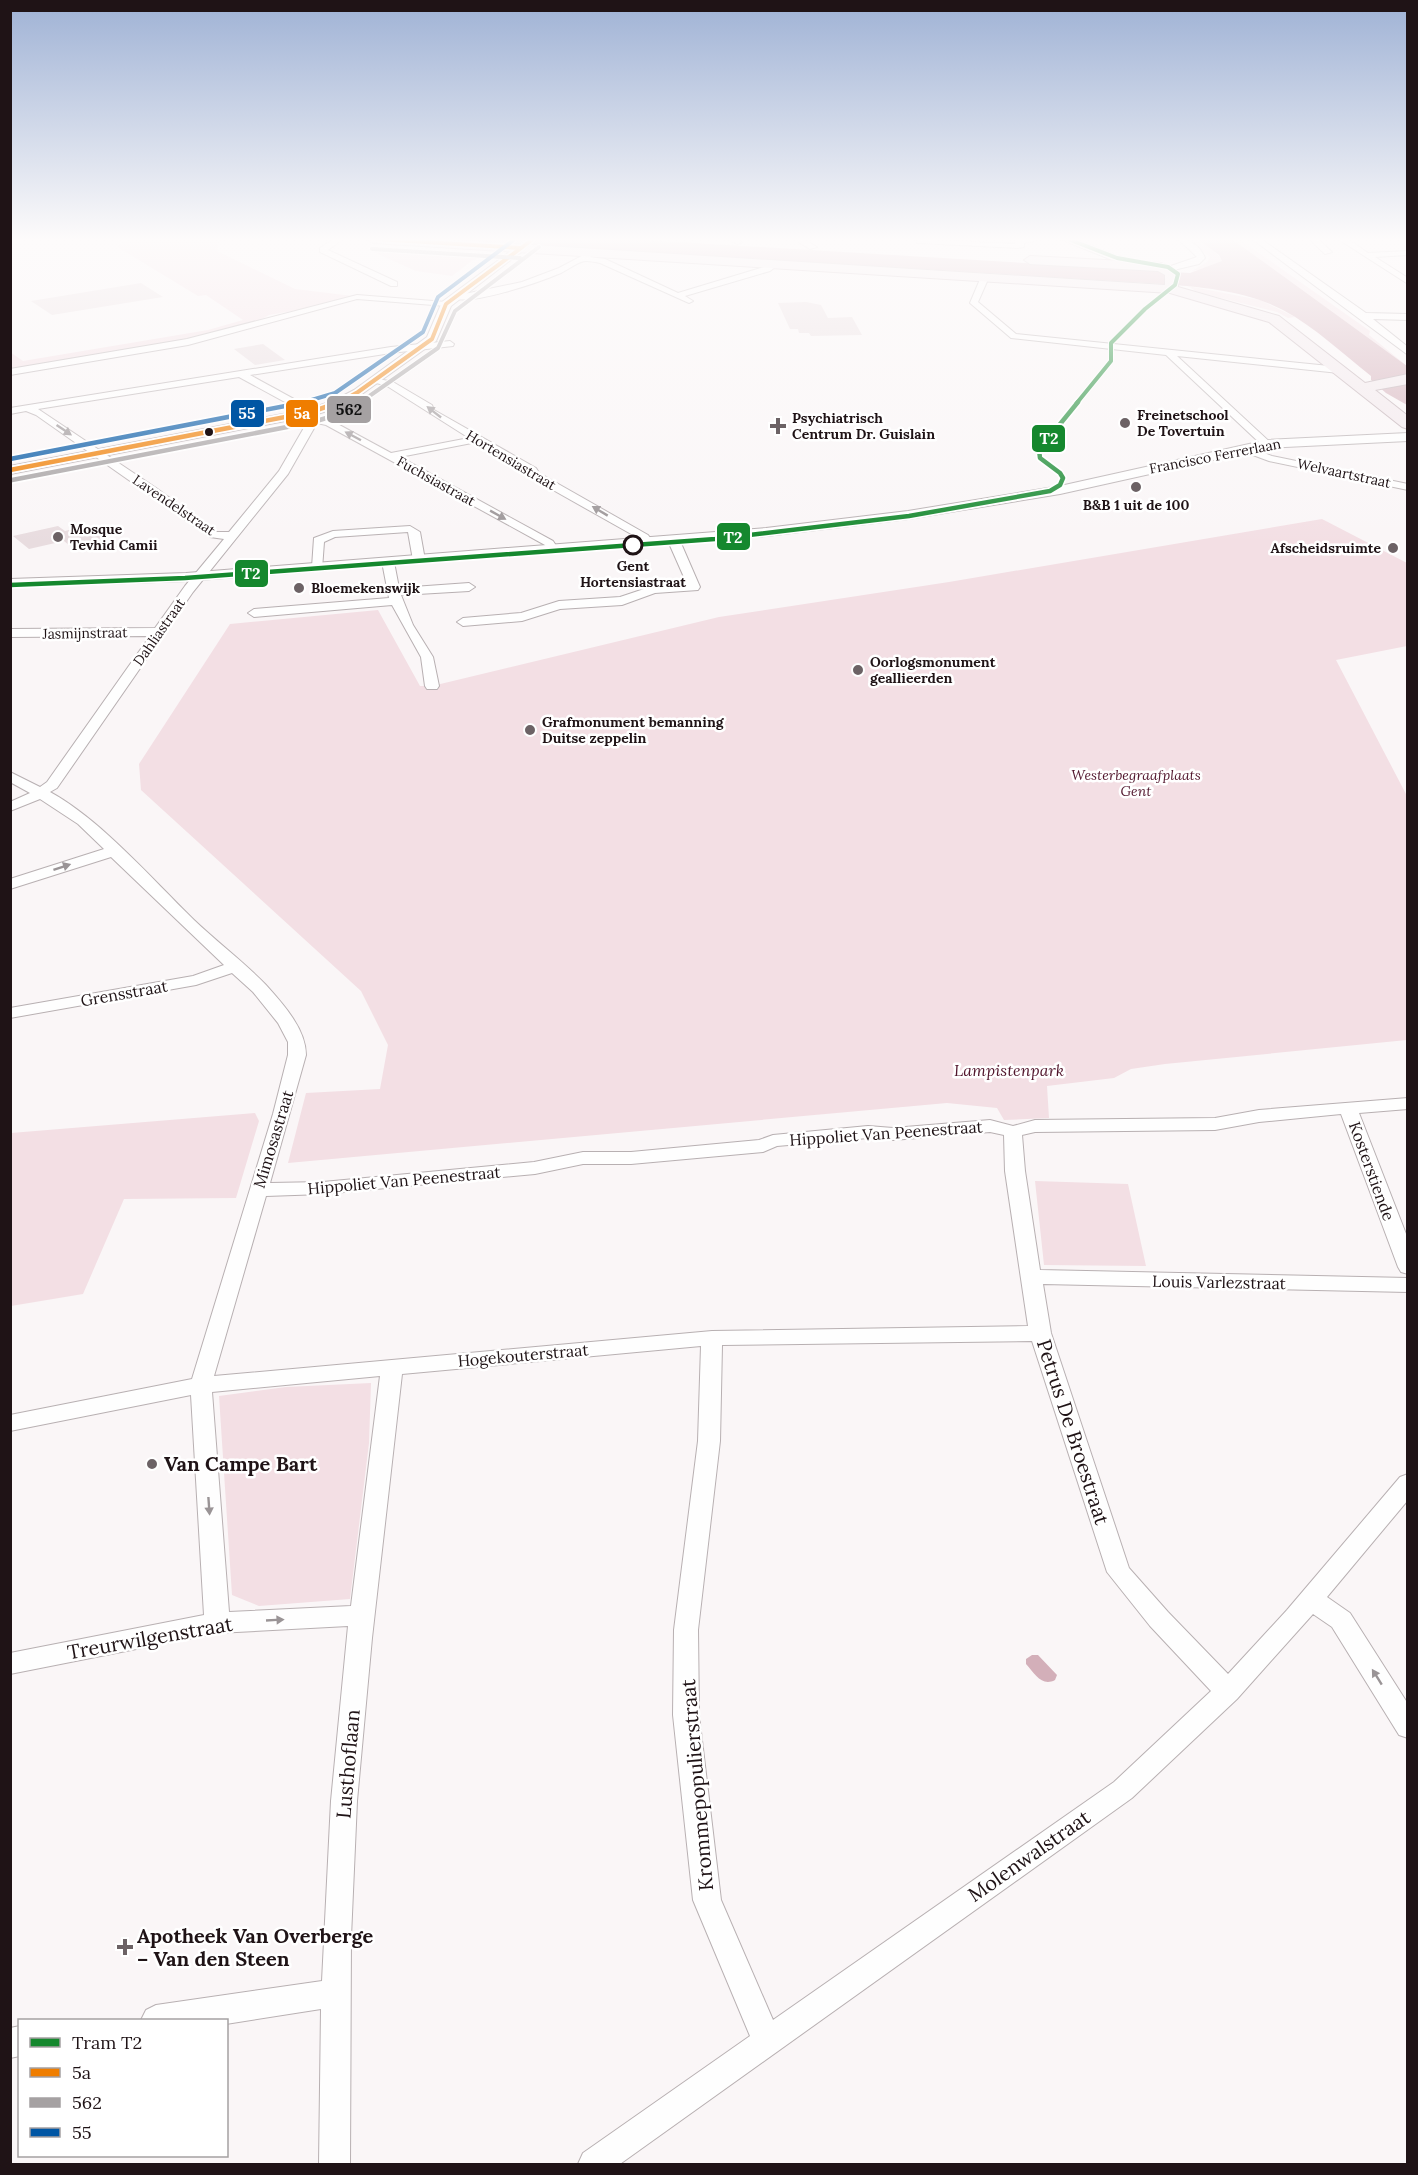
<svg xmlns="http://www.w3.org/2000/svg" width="1418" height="2175" font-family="Lora,serif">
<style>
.green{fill:#f3dfe4}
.water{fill:#d3afb9}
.building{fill:#e8dcdf}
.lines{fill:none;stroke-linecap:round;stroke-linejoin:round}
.minor-casing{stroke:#b8b0b2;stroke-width:2}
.tertiary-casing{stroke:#b8b0b2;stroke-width:2}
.primary-casing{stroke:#bcaab0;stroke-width:2}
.minor{fill:#fefefe;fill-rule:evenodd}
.tertiary{fill:#fefefe;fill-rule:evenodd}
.primary{fill:#f2e8ec;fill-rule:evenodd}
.bus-1-far1-casing{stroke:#fff;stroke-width:6}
.bus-1-casing{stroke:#fff;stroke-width:8}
.bus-2-far1-casing{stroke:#fff;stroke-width:6}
.bus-2-casing{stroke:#fff;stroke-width:8}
.bus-3-far1-casing{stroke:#fff;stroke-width:6}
.bus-3-casing{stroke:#fff;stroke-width:8}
.bus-1-far1{stroke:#ef7d00;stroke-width:4}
.bus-1{stroke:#ef7d00;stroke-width:4.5}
.bus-2-far1{stroke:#a5a1a2;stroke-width:4}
.bus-2{stroke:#a5a1a2;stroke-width:4.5}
.bus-3-far1{stroke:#0056a4;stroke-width:4}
.bus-3{stroke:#0056a4;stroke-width:4.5}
.tram-1-far1-casing{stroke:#fff;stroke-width:6}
.tram-1-casing{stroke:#fff;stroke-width:8}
.tram-1-far1{stroke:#15882e;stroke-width:4}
.tram-1{stroke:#15882e;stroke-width:4.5}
.oneway{fill:#9a9496}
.poi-dot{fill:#6c6265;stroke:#fff;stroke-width:2}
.bus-dot{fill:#1f1316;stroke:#fff;stroke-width:2}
.stop-dot{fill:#fff;stroke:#1f1316;stroke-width:3}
.labels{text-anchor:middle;stroke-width:5;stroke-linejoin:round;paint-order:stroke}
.far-poi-label{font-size:14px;font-weight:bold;fill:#1f1316;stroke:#fff;text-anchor:start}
.far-street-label{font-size:14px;fill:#1f1316;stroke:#fff}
.far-stop-label{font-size:14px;font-weight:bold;fill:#1f1316;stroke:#fff}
.far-park-label{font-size:14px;font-style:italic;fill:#51152c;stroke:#fff}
.street-label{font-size:16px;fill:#1f1316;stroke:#fff}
.park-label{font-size:16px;font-style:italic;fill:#51152c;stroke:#fff}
.near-street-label{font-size:20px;fill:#1f1316;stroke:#fff}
.near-poi-label{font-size:20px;font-weight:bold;fill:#1f1316;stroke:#fff;text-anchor:start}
.line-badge{stroke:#fff;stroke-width:2}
.badge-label{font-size:16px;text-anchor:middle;font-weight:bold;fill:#fff}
.pale-badge-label{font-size:16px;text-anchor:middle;font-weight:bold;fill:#111}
</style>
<rect width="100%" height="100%" fill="#faf6f7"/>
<!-- green -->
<path class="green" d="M127 239H224L219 242 217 251 295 289 353 296 298 310 269 315 258 321 195 338 11 370 10 352 23 361 208 330 243 320 206 295 198 296 119 248 117 246Z
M1189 239C1201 239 1216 250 1222 261L1209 268 1192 271 1207 262 1210 257Z
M1232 239H1239L1370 331 1369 335 1407 366Z
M371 251V250L485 257 473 260 452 276 416 271Z
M1188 286 1260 300 1295 317 1288 318 1277 312 1197 292Z
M1322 519 1407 563V646L1336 660 1407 796V1040L1165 1064 1131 1069 1114 1078 1047 1086 1049 1118 1004 1120 997 1108 947 1103 288 1163 306 1093 380 1089 388 1045 361 991 141 790 139 764 230 624 378 610 420 686H432L719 617 949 582Z
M255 1113 259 1121 236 1198 124 1199 83 1294 11 1306V1133Z
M1035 1181 1128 1184 1146 1266 1044 1265Z
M371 1383 369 1443 350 1599 259 1606 232 1595 219 1396 286 1387Z"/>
<!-- water -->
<path class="water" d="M437 239H628L1190 273 1222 261 1219 255 1198 239H1232L1407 366V405L1386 393 1371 380V376C1343 354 1315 327 1283 310 1247 291 1202 287 1162 284Z
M1032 1655H1038L1057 1675 1055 1680C1042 1687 1035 1674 1026 1664V1659Z"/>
<!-- building -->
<path class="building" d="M141 283 163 297 52 315 31 301Z
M806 302 821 305 828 318 852 317 862 335 811 336 809 333H799L798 329H790L778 303Z
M263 344 285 360 255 365 234 349Z
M89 525 106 537 70 546 64 541 29 549 13 536 58 526 65 531Z"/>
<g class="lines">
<!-- minor casing -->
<g class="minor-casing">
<path id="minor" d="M334 239H343L328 250 397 282V286H391L320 252V248Z
M727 239H738L742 242 738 244Z
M794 239H804L817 247 810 249Z
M917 239 1015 244V240H1018L1042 239 1024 243V247L1018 248 920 243H917Z
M1178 239C1190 239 1201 247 1205 258L1199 264 1165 272V268L1197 257Z
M1252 239H1261L1366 313 1408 314V320L1373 319 1408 347V355Z
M1309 239H1318L1332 252 1325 254Z
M1338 239H1348L1368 253 1408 251V255L1375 257 1408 278V284Z
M591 251 595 253 590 257 605 259 678 293 764 267 772 262 779 264 770 271 685 296 693 301 689 303 600 263C596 262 590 261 586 261 579 261 569 269 561 273 542 281 467 308 450 297L522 282 559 268Z
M985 275 989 277 978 302 1016 334 1339 367 1344 370 1339 373 1177 356 1272 444 1263 446 1166 355 1011 338 970 303 981 277Z
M357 295 446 302 450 304 446 306 357 299 188 345 10 375V369L187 339Z
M450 341 454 344 453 346 391 353 250 375 314 410 318 417 332 421 391 453 469 438 387 386 369 381 374 378 393 382 432 405 434 410 536 468 539 473 648 535 654 543 652 545H644L640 539 530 477 527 472 477 442 400 457 553 541 559 550 553 553 549 552 545 545 326 425 317 423 288 474 193 592 57 788 50 792C101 820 152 879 194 920 217 942 244 962 266 985 283 1004 306 1029 306 1055L270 1183 323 1182 534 1162 583 1152H631L759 1140 773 1135 868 1126 893 1128 990 1120 1013 1126 1035 1120 1215 1118 1259 1110 1408 1098V1109L1359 1113 1408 1239V1274L1401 1272 1398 1267 1341 1114 1259 1122 1215 1130 1035 1132 1022 1135 1025 1171 1040 1270 1408 1278V1292L1043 1284 1051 1333 1129 1568 1168 1612 1228 1674 1287 1610 1400 1477 1408 1474V1500L1327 1597 1350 1613 1408 1704V1738L1399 1735 1332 1627 1313 1614 1237 1699 1132 1798 620 2164H578L583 2153 750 2036 693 1900 673 1715 674 1630 698 1441 701 1346 402 1374 372 1638 357 1801 351 1937 350 2164H319L321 2009 226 2024V2020H141L146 2010 156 2005 322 1981 331 1801 348 1626 217 1633 10 1674V1653L204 1615 191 1395 10 1431V1415L192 1379 273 1114 288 1055V1042L278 1023 253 992 232 973 196 985 10 1018V1008L193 976 224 965 111 857 10 889V879L104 849 78 824 40 799 10 811V802L30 793 10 782V772L40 787 47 782 150 636 10 637V629L155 628 185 586 224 539 210 537 36 415 26 411 10 414V408L391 347ZM239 377 307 414 309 419 279 471 229 532H217L156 488 38 409ZM990 1132 1004 1135 1005 1171 1028 1326 712 1331 214 1376 266 1196 323 1194 535 1174 583 1164H631L763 1152 777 1146 868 1138 893 1140ZM1032 1341 1107 1572 1150 1626 1211 1691 1114 1782 773 2020 721 1900 699 1715 698 1630 720 1441 722 1345ZM380 1376 351 1606 229 1612 212 1392Z
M1246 446 1272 456 1408 484V490L1269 461 1242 451V447Z
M410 526 420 532 425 560 423 562H415L413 560 408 532 335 537 324 542 322 569H314L312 567 314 538 333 531Z
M674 538 680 541 700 587 698 590 655 593 622 605 560 609 522 621 463 626 457 622 463 618 521 613 559 601 620 597 653 586 687 584 668 541Z
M388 559 394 562 399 588 469 583 475 587 469 591 401 595 413 625 433 657 439 686 437 689H427L425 686 421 657 392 605 254 617 248 613 254 609 389 598 382 562Z
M20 2026V2056L10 2058V2028Z"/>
</g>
<!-- tertiary casing -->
<g class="tertiary-casing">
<path id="tertiary" d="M527 239H538L451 306 436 341 362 394 343 406 311 416 10 474V466L309 409 335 400 354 390 427 337 442 302Z
M1060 239H1074L1117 256 1163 266 1158 269 1112 260Z
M1408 433V441L1267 448 1060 494 908 519 766 536 186 581 10 587V579L186 573 766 528 908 511 1060 486 1267 440Z"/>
</g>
<!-- primary casing -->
<g class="primary-casing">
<path id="primary" d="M367 239H437L1165 285V275L1158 271 1030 264 1024 260 1030 256 1161 263 1177 270 1178 287 1279 316 1365 383 1408 374V384L1375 390 1408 416V429L1402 427 1269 322 1170 293 373 243Z"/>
</g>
<!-- minor -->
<use href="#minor" class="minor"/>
<!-- tertiary -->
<use href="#tertiary" class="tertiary"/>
<!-- primary -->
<use href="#primary" class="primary"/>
<!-- bus-1-far1 casing -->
<g class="bus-1-far1-casing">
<path id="bus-1-far1" d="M377 239 521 248
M336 404 358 392 432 339 446 304 533 239"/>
</g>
<!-- bus-1 casing -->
<g class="bus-1-casing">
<path id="bus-1" d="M10 470 311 412 340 402"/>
</g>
<!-- bus-2-far1 casing -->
<g class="bus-2-far1-casing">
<path id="bus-2-far1" d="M372 249 520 258
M358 404 438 348 455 311 539 247"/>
</g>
<!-- bus-2 casing -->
<g class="bus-2-casing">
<path id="bus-2" d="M12 480 313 422 343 413 361 402"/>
</g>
<!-- bus-3-far1 casing -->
<g class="bus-3-far1-casing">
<path id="bus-3-far1" d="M298 404 335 393 423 332 438 297 515 239"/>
</g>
<!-- bus-3 casing -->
<g class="bus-3-casing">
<path id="bus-3" d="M10 459 306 402"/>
</g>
<!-- bus-1-far1 -->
<use href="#bus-1-far1" class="bus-1-far1"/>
<!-- bus-1 -->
<use href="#bus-1" class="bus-1"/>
<!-- bus-2-far1 -->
<use href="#bus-2-far1" class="bus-2-far1"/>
<!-- bus-2 -->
<use href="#bus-2" class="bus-2"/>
<!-- bus-3-far1 -->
<use href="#bus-3-far1" class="bus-3-far1"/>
<!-- bus-3 -->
<use href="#bus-3" class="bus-3"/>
<!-- tram-1-far1 casing -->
<g class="tram-1-far1-casing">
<path id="tram-1-far1" d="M1068 239 1117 258 1168 267 1178 274 1175 285 1145 309 1111 343V361L1076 404"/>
</g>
<!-- tram-1 casing -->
<g class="tram-1-casing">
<path id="tram-1" d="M10 585 185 578 715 539 909 516 1050 491 1060 485 1063 478 1060 473 1040 458 1039 450 1078 402"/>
</g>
<!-- tram-1-far1 -->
<use href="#tram-1-far1" class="tram-1-far1"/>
<!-- tram-1 -->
<use href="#tram-1" class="tram-1"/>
</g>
<!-- one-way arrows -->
<defs><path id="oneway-solid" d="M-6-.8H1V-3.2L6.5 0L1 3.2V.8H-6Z" transform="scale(1.5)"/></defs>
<g class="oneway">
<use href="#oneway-solid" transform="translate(434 412) rotate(-142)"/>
<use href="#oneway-solid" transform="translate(64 430) rotate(34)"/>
<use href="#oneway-solid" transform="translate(353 436) rotate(-152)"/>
<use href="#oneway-solid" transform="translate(600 511) rotate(-149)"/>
<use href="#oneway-solid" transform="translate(498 515) rotate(29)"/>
<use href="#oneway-solid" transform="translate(62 867) rotate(-18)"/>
<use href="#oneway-solid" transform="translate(209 1506) rotate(86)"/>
<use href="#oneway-solid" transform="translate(275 1620) rotate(-3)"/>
<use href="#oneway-solid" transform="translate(1377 1677) rotate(-122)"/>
</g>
<!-- sky -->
<linearGradient id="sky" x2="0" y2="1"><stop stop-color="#9fb2d5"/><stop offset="0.44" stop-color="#fdfbfb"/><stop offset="1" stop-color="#fdfbfb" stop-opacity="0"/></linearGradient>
<rect width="1418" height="544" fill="url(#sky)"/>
<!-- markers -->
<g class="poi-dot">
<circle cx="1125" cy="423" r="6"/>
<path d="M775 417h6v6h6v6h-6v6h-6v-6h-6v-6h6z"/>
<circle cx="1136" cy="487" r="6"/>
<circle cx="58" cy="537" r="6"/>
<circle cx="1393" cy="548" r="6"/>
<circle cx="299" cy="588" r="6"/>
<circle cx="858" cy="670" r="6"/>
<circle cx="530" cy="730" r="6"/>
<circle cx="152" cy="1464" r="6"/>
<path d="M122 1938h6v6h6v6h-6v6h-6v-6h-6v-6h6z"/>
</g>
<circle class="bus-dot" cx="209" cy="432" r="5"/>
<circle class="stop-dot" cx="633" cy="545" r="9"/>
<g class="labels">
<!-- far-poi labels -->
<g class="far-poi-label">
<text x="1137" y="420">Freinetschool<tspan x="1137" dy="16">De Tovertuin</tspan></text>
<text x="792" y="423">Psychiatrisch<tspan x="792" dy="16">Centrum Dr. Guislain</tspan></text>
<text x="1136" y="510" text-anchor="middle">B&amp;B 1 uit de 100</text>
<text x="70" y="534">Mosque<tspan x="70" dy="16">Tevhid Camii</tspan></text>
<text x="1381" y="553" text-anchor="end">Afscheidsruimte</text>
<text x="311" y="593">Bloemekenswijk</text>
<text x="870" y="667">Oorlogsmonument<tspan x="870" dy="16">geallieerden</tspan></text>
<text x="542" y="727">Grafmonument bemanning<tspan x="542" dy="16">Duitse zeppelin</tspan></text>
</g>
<!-- far-street labels -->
<g class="far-street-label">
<text transform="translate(1215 456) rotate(-11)" y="5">Francisco Ferrerlaan</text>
<text transform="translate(511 460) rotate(31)" y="5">Hortensiastraat</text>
<text transform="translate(1344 473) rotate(12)" y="5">Welvaartstraat</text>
<text transform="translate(436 481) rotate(29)" y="5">Fuchsiastraat</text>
<text transform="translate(174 505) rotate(34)" y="5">Lavendelstraat</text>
<text transform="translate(159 632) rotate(-55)" y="5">Dahliastraat</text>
<text transform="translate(85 633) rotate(-1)" y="5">Jasmijnstraat</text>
</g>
<!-- far-stop labels -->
<g class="far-stop-label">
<text x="633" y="571">Gent<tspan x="633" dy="16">Hortensiastraat</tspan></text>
</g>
<!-- far-park labels -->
<g class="far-park-label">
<text x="1136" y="780">Westerbegraafplaats<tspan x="1136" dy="16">Gent</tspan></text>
</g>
<!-- street labels -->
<g class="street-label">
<text transform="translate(124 993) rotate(-10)" y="6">Grensstraat</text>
<text transform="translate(886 1133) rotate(-4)" y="6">Hippoliet Van Peenestraat</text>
<text transform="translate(273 1139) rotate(-73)" y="6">Mimosastraat</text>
<text transform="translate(1372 1171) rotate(70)" y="6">Kosterstiende</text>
<text transform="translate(404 1180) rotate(-5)" y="6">Hippoliet Van Peenestraat</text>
<text transform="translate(1219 1282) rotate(1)" y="6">Louis Varlezstraat</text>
<text transform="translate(523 1355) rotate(-5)" y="6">Hogekouterstraat</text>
</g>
<!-- park labels -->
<g class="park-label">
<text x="1009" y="1076">Lampistenpark</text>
</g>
<!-- near-street labels -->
<g class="near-street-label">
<text transform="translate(1073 1432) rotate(72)" y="7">Petrus De Broestraat</text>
<text transform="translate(150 1638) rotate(-10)" y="7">Treurwilgenstraat</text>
<text transform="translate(348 1764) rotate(-85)" y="7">Lusthoflaan</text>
<text transform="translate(697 1785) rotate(-95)" y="7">Krommepopulierstraat</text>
<text transform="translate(1029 1856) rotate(-35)" y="7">Molenwalstraat</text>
</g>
<!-- near-poi labels -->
<g class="near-poi-label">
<text x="164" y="1471">Van Campe Bart</text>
<text x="137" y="1943">Apotheek Van Overberge<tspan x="137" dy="23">– Van den Steen</tspan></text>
</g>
</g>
<g class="line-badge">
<rect x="326" y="395" width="46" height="29" rx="6" fill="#a5a1a2"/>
<rect x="230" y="399" width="35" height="29" rx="6" fill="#0056a4"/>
<rect x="285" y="399" width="34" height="29" rx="6" fill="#ef7d00"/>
<rect x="1031" y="424" width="35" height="29" rx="6" fill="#15882e"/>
<rect x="716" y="522" width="35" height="29" rx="6" fill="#15882e"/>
<rect x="234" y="559" width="35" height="29" rx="6" fill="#15882e"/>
</g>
<g class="badge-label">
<text x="247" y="419">55</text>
<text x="302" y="419">5a</text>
<text x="1049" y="444">T2</text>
<text x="733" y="543">T2</text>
<text x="251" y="579">T2</text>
</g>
<g class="pale-badge-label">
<text x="349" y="415">562</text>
</g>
<!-- border -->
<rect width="1418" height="2175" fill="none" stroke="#1f1316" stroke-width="24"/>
<!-- legend -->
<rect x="18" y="2019" width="210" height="138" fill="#ffffff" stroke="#a5a1a2" stroke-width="1.5"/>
<rect x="30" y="2038" width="30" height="9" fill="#15882e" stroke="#a5a1a2" stroke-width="1.5"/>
<text x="72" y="2049" font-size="18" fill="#1f1316">Tram T2</text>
<rect x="30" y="2068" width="30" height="9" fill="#ef7d00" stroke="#a5a1a2" stroke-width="1.5"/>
<text x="72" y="2079" font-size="18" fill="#1f1316">5a</text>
<rect x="30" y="2098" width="30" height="9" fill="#a5a1a2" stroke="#a5a1a2" stroke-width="1.5"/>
<text x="72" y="2109" font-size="18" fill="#1f1316">562</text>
<rect x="30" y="2128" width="30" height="9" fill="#0056a4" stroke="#a5a1a2" stroke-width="1.5"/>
<text x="72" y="2139" font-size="18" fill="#1f1316">55</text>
</svg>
